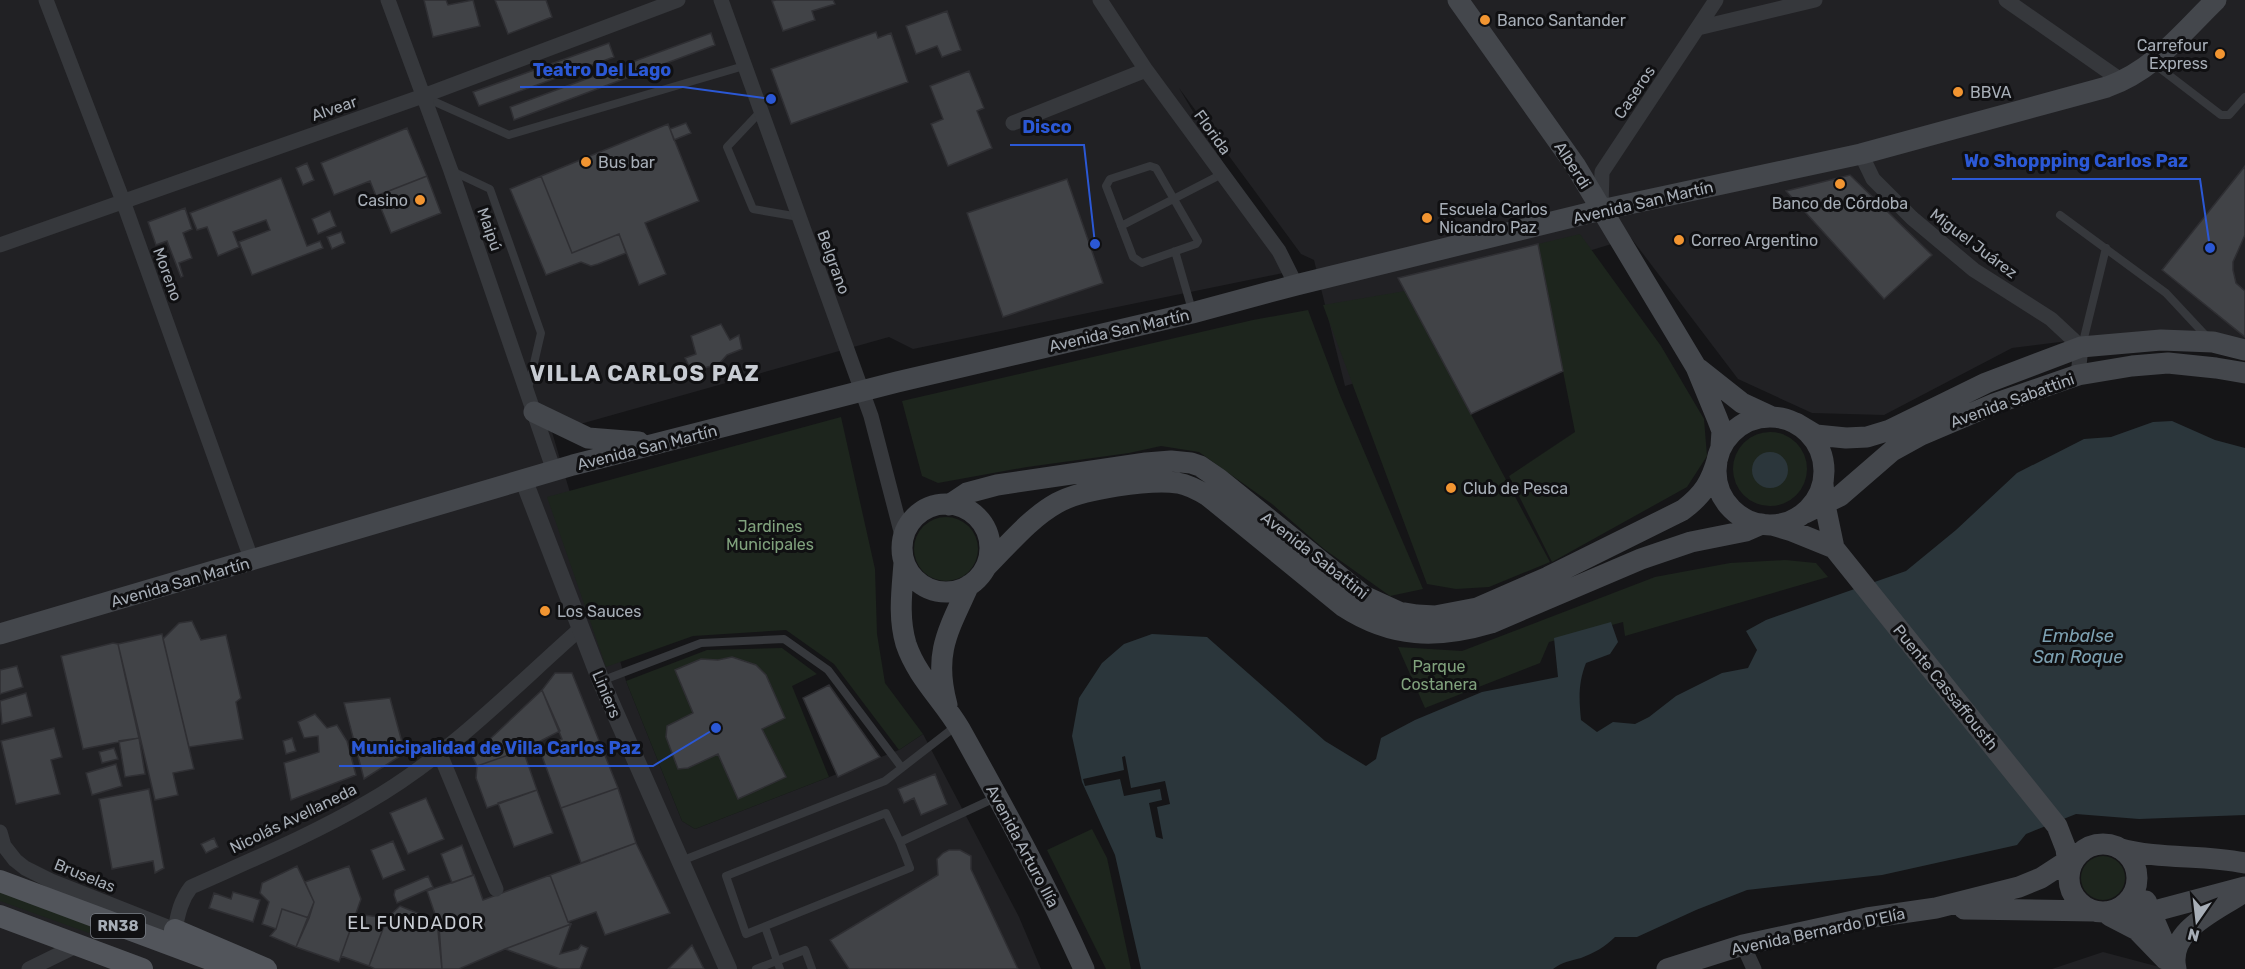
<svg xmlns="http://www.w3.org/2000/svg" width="2245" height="969" font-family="Rubik,sans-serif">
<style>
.built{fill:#212124}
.green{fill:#1d251d}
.water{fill:#2b363b}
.pier{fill:#151517}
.building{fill:#414347;stroke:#2f2f33;stroke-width:1.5}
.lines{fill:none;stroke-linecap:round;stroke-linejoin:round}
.service{stroke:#36383c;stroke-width:8}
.minor{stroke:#36383c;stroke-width:15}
.tertiary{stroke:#36383c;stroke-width:18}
.secondary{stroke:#44474c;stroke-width:21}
.primary{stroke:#52555b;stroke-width:22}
.poi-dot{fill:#f29531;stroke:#101012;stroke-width:2}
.labels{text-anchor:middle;stroke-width:6;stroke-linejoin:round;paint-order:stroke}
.shield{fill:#101012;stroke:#7a7f86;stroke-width:1.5}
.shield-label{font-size:15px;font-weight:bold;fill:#a7aeb7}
.poi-label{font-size:16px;fill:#a7aeb7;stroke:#101012;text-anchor:start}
.street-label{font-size:16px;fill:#a7aeb7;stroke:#101012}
.park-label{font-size:16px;fill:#80a27d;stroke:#101012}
.water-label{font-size:18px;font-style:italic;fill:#7da1b2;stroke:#101012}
.neighbourhood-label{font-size:18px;letter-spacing:1.5px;fill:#c8ccd3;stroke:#101012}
.district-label{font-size:22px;font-weight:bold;letter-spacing:1.5px;fill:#c8ccd3;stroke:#101012}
.leader{fill:none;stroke:#2b58d5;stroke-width:2}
.callout-dot{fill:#2b58d5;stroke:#101012;stroke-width:2}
.callout-label{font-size:18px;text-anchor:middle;font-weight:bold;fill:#2b58d5;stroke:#101012;stroke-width:6;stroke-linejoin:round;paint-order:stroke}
</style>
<rect width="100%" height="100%" fill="#151517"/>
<!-- built -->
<path class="built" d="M0 0H2245V346L2132 333 2012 348 1884 415 1812 413 1738 379 1631 238 1592 250 1538 245 1563 371 1471 414 1441 357 1345 386 1314 260 1301 254 1179 88 1288 272 913 349 889 337 552 432 626 681 682 821 695 829 899 750 923 734 1019 917 1041 969H0Z
M2103 952 2167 969H2052Z"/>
<!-- green -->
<path class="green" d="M1580 234 1661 346 1704 419 1707 456 1687 487 1552 562 1509 476 1575 432 1538 244Z
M1405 291 1550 562 1489 587 1456 589 1427 584 1323 305Z
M1308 310 1340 395 1423 589 1390 596 1324 549 1272 504 1199 452 1161 446 1129 453 1027 467 938 483 922 476 902 401 1253 320Z
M841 417 875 569 877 634 885 683 923 734 899 750 834 664 786 630 693 636 606 667 547 497Z
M1733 469a37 37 0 1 1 74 0a37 37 0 1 1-74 0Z
M914 549a32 32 0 1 1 64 0a32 32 0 1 1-64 0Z
M1785 560 1816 563 1828 577 1625 636 1623 622 1549 642 1540 663 1425 708 1398 647 1462 651 1655 577 1730 563Z
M782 648 817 674 792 686 829 777 695 829 682 821 626 681 707 650Z
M1092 829 1107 858 1131 969H1106L1047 850Z
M2081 878a22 22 0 1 1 44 0a22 22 0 1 1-44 0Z
M0 891 88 925 91 928 89 933 0 901Z"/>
<!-- water -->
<path class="water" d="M2172 421 2215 440 2245 448V815L2139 819 2076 814 2026 834 2017 845 1882 875 1747 890 1696 910 1637 937H1615C1605 947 1594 953 1581 958 1570 961 1562 962 1553 969H1141L1115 855 1082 782 1072 736 1079 698 1102 663 1124 644 1152 634 1207 637 1325 741 1366 766 1376 759 1381 738 1415 720 1482 692 1558 677 1554 638 1611 622 1618 642 1610 654 1586 663C1578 683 1579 700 1581 720L1597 732 1613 722 1635 724 1649 717 1676 696 1722 673 1748 668 1757 650 1746 631 1766 620 1906 571 1956 530 2017 473 2084 439 2111 437 2153 422Z
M1752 470a18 18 0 1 1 36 0a18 18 0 1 1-36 0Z"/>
<!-- pier -->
<path class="pier" d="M1125 756 1131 788 1165 781 1170 804 1157 807 1163 839 1156 837 1149 803 1162 800 1160 789 1124 796 1120 779 1085 786 1083 779 1124 770 1122 757Z"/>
<!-- building -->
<path class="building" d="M424 0H446L448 5 473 0 480 26 433 37Z
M495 0H546L552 17 508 34Z
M776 0H833L835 4 812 11 815 20 783 31 772 1Z
M947 11 961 50 942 57 937 46 916 54 906 26Z
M876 32 878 38 891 33 908 82 791 124 771 69Z
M711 33 715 45 514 120 510 107Z
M609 43 614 57 479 106 473 92Z
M969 71 984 108 977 111 992 148 948 166 931 124 943 119 930 86Z
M686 123 691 133 674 140 670 129Z
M668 124 699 201 645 223 666 274 639 285 619 234 572 253 541 176Z
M407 128 427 176 376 196 370 181 334 195 321 163Z
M307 163 314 180 303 185 296 168Z
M2245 166V235L2233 262V270L2236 283 2245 291V337L2162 270Z
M1850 175 1932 255 1884 299 1786 191Z
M427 176 441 213 391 233 376 196Z
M541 176 572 253 619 234 626 253 598 264 591 266 581 262 546 275 510 189Z
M281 178 307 246 320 241 323 248 252 275 239 242 270 230 266 220 233 232 239 247 218 256 207 227 197 230 190 213Z
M1067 179 1103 283 1003 317 967 213Z
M185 208 192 229 183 233 192 258 179 263 183 276 181 277 167 241 156 245 148 222Z
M330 211 336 226 318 234 312 219Z
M341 232 345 243 332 249 327 237Z
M1538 244 1563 371 1471 414 1398 278Z
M721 324 730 340 739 335 742 349 727 355 719 364 700 369 698 363 689 366 685 358 696 354 691 336Z
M192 621 201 640 226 635 241 698 236 702 243 739 189 747 163 639 179 623Z
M162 634 194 769 173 773 178 795 155 800 118 644Z
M113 643 118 644 139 738 83 749 61 656Z
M732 657 756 665 766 675 785 718 762 729 786 777 738 799 718 754 688 768 678 769 666 737 667 726 693 713 675 670 701 659 718 660Z
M17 666 23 687 0 694V670Z
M555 673H572L618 788 561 808 539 748 562 739 542 690Z
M829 685 880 757 838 777 803 698Z
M542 690 560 731 523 750 477 766 472 756Z
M26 693 32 716 2 724 0 701Z
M390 698 405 753 364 779 344 703Z
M315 714 327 728 337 725 347 741 356 775 291 800 284 763 319 752 318 736 304 738 298 722Z
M54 728 62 757 51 760 60 794 16 804 1 741Z
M139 738 145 774 125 777 119 741Z
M292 738 296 751 286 754 283 741Z
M114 748 118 759 102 763 99 752Z
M523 750 537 790 487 808 476 778 477 766Z
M116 764 122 786 92 795 86 773Z
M935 774 947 804 921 815 914 798 904 803 898 789Z
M618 788 636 843 581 863 561 808Z
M149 789 164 868 155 873 153 861 112 869 99 799Z
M537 790 553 833 514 847 498 803Z
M426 798 444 839 408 854 390 813Z
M214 838 218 847 206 853 201 844Z
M393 841 405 870 383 879 371 850Z
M636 843 670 913 605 935 596 912 568 922 550 875Z
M462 845 473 875 452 883 441 854Z
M949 850H960L971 856V869L1018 969H849L830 940 938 875 937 859 943 853Z
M297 866 314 902 309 918 282 909 276 929 262 924 269 902 260 893 262 883Z
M349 866 361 899 339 962 296 947 314 902 305 882Z
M474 875 483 900 550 875 568 922 571 924 505 949 459 969H442L439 926 427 891Z
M428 876 433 887 397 903 394 895 395 890Z
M233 892 260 900 253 922 209 908 214 893 231 899Z
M400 906 437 921 442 969H375L369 966 387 918Z
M282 909 309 918 296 947 270 936 276 929Z
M356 914 387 918 369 966 341 956Z
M571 924 560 954 578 949 581 945 588 948 580 969H560L505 949Z
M692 945 704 969H668Z"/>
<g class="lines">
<!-- service -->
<path class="service" d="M2153 63 2221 115H2229L2245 97
M424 97 509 135 744 66
M761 111 727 147 753 209 799 217
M1150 166 1156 168 1198 241 1196 244 1142 263 1133 257 1106 186 1110 179Z
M452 171 490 189 541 333 528 389
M2060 215 2166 293 2208 338
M1121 226 1222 174
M1175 251 1192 310
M2082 346 2106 248
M601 681 701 643 784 639 828 670 902 768
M900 842 910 868 746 934 726 876 886 813 900 842 997 797
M681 861 885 781 956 726
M765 927 780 969
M756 969 805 950 812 969"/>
<!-- minor -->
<path class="minor" d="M46 0 123 201 252 561
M388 0 451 171 554 471
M721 0 871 416 903 539
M1100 0 1146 70 1279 251 1296 285
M2006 0 2122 81
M1698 28 1815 0
M1013 123 1146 70
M1861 154 1873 179 1912 218 1974 270 2051 319 2081 347 2078 375
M1601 207 1602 172 1716 0
M0 245 423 96 678 0
M440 754 496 889
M0 832 4 846 15 860 25 868 51 881 175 930C178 913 181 900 191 887 251 860 312 835 368 802 447 757 512 689 580 629
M1743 945 1754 969
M29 969 78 945"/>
<!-- tertiary -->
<path class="tertiary" d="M524 481 601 681 728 969"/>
<!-- secondary -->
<path class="secondary" d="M1458 0 1575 165 1696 367 1717 418 1722 431 1721 446
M1699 369 1742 403 1770 416
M534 412 588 438 639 442
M1716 471a54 54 0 1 1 108 0a54 54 0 1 1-108 0Z
M1796 423 1816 435 1846 438 1867 437 1890 430 1986 383 2081 347 2161 340 2213 342 2245 350
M1823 484 1825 505 1834 548 2057 826 2066 849 2069 874
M902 548a44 44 0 1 1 88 0a44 44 0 1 1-88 0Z
M949 505 967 493 997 485 1146 463 1171 461 1191 463 1200 466 1219 479 1364 596 1399 612 1417 615 1435 616 1477 608 1548 577 1683 510C1704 494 1711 482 1718 457
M1805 513 1840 496 1892 451 1921 435 1994 404 2078 375 2132 366 2168 363 2216 368 2245 373
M1772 525 1792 531 1834 548
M904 563C902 590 898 617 906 644 917 677 943 700 960 729 1004 808 1047 886 1084 969
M986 567C1008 545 1030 518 1057 503 1082 489 1150 479 1178 483 1189 485 1198 490 1208 496L1344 607C1392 638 1437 639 1491 623L1641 559 1691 542 1746 531 1762 524
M0 634 573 465 897 382 1192 313 1296 285 1601 210 1861 154 2107 87C2154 70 2181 34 2216 0
M947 705C933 653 948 631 969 585
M2069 878a34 34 0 1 1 68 0a34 34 0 1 1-68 0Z
M2118 848C2159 860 2203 854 2245 863
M2146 901 2174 966
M1964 909 2094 911
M2110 911 2137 913 2151 912 2245 887
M2110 916 2137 930 2165 959
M1667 969 1743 945 1867 918 1936 908 2019 887 2041 878 2084 850
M2176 969C2167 931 2214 912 2241 894"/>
<!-- primary -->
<path class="primary" d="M0 881 236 969
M0 916 142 969
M175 930 266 969"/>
</g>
<!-- markers -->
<g class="poi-dot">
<circle cx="1485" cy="20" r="6"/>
<circle cx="2220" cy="54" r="6"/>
<circle cx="1958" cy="92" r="6"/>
<circle cx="586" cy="162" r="6"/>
<circle cx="1840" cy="184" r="6"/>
<circle cx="420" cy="200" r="6"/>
<circle cx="1427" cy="218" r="6"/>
<circle cx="1679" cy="240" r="6"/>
<circle cx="1451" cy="488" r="6"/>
<circle cx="545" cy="611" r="6"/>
</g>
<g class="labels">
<!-- shield labels -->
<rect class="shield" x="91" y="914" width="54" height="24" rx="4.5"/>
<g class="shield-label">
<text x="118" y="931">RN38</text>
</g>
<!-- poi labels -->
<g class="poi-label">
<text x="1497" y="26">Banco Santander</text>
<text x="2208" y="51" text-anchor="end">Carrefour<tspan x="2208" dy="18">Express</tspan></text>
<text x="1970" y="98">BBVA</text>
<text x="598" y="168">Bus bar</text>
<text x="408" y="206" text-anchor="end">Casino</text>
<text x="1840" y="209" text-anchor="middle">Banco de Córdoba</text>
<text x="1439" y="215">Escuela Carlos<tspan x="1439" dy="18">Nicandro Paz</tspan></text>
<text x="1691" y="246">Correo Argentino</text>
<text x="1463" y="494">Club de Pesca</text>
<text x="557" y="617">Los Sauces</text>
</g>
<!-- street labels -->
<g class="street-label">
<text transform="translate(1634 92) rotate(-56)" y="6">Caseros</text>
<text transform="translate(334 108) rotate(-19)" y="6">Alvear</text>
<text transform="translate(1213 132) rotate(54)" y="6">Florida</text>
<text transform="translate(1573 165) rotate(57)" y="6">Alberdi</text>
<text transform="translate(1643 202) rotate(-13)" y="6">Avenida San Martín</text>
<text transform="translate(490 229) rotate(71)" y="6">Maipú</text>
<text transform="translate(1974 243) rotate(37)" y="6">Miguel Juárez</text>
<text transform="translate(834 262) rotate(70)" y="6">Belgrano</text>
<text transform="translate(168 274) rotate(70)" y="6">Moreno</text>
<text transform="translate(1119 330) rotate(-13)" y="6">Avenida San Martín</text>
<text transform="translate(2012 400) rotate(-20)" y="6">Avenida Sabattini</text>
<text transform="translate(647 447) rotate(-14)" y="6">Avenida San Martín</text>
<text transform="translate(1315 555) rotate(38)" y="6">Avenida Sabattini</text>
<text transform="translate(180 582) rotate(-16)" y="6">Avenida San Martín</text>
<text transform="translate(1946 687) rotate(51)" y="6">Puente Cassaffousth</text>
<text transform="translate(607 694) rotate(67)" y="6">Liniers</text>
<text transform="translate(293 818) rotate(-26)" y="6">Nicolás Avellaneda</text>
<text transform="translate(1023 846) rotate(62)" y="6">Avenida Arturo Ilía</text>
<text transform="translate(85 875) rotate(22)" y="6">Bruselas</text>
<text transform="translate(1818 931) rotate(-12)" y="6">Avenida Bernardo D'Elía</text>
</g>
<!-- park labels -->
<g class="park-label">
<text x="770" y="532">Jardines<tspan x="770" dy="18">Municipales</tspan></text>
<text x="1439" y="672">Parque<tspan x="1439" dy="18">Costanera</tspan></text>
</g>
<!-- water labels -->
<g class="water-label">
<text x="2078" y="642">Embalse<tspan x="2078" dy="21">San Roque</tspan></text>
</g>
<!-- neighbourhood labels -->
<g class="neighbourhood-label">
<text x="416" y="929">EL FUNDADOR</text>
</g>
<!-- district labels -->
<g class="district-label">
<text x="645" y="381">VILLA CARLOS PAZ</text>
</g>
</g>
<!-- callouts -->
<path class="leader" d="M771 99L683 87H520M1095 244L1084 145H1010M2210 248L2200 179H1952M716 728L653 766H339"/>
<g class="callout-dot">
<circle cx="771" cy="99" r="6"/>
<circle cx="1095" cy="244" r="6"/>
<circle cx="2210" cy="248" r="6"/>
<circle cx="716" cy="728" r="6"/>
</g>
<g class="callout-label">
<text x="602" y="76">Teatro Del Lago</text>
<text x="1047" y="133">Disco</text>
<text x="2076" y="167">Wo Shoppping Carlos Paz</text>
<text x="496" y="754">Municipalidad de Villa Carlos Paz</text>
</g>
<!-- north arrow -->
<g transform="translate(2197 921) rotate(194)" stroke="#101012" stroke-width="4.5" paint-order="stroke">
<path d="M0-4.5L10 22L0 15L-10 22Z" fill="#a7aeb7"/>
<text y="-9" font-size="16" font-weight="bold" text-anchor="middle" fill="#a7aeb7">N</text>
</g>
</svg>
